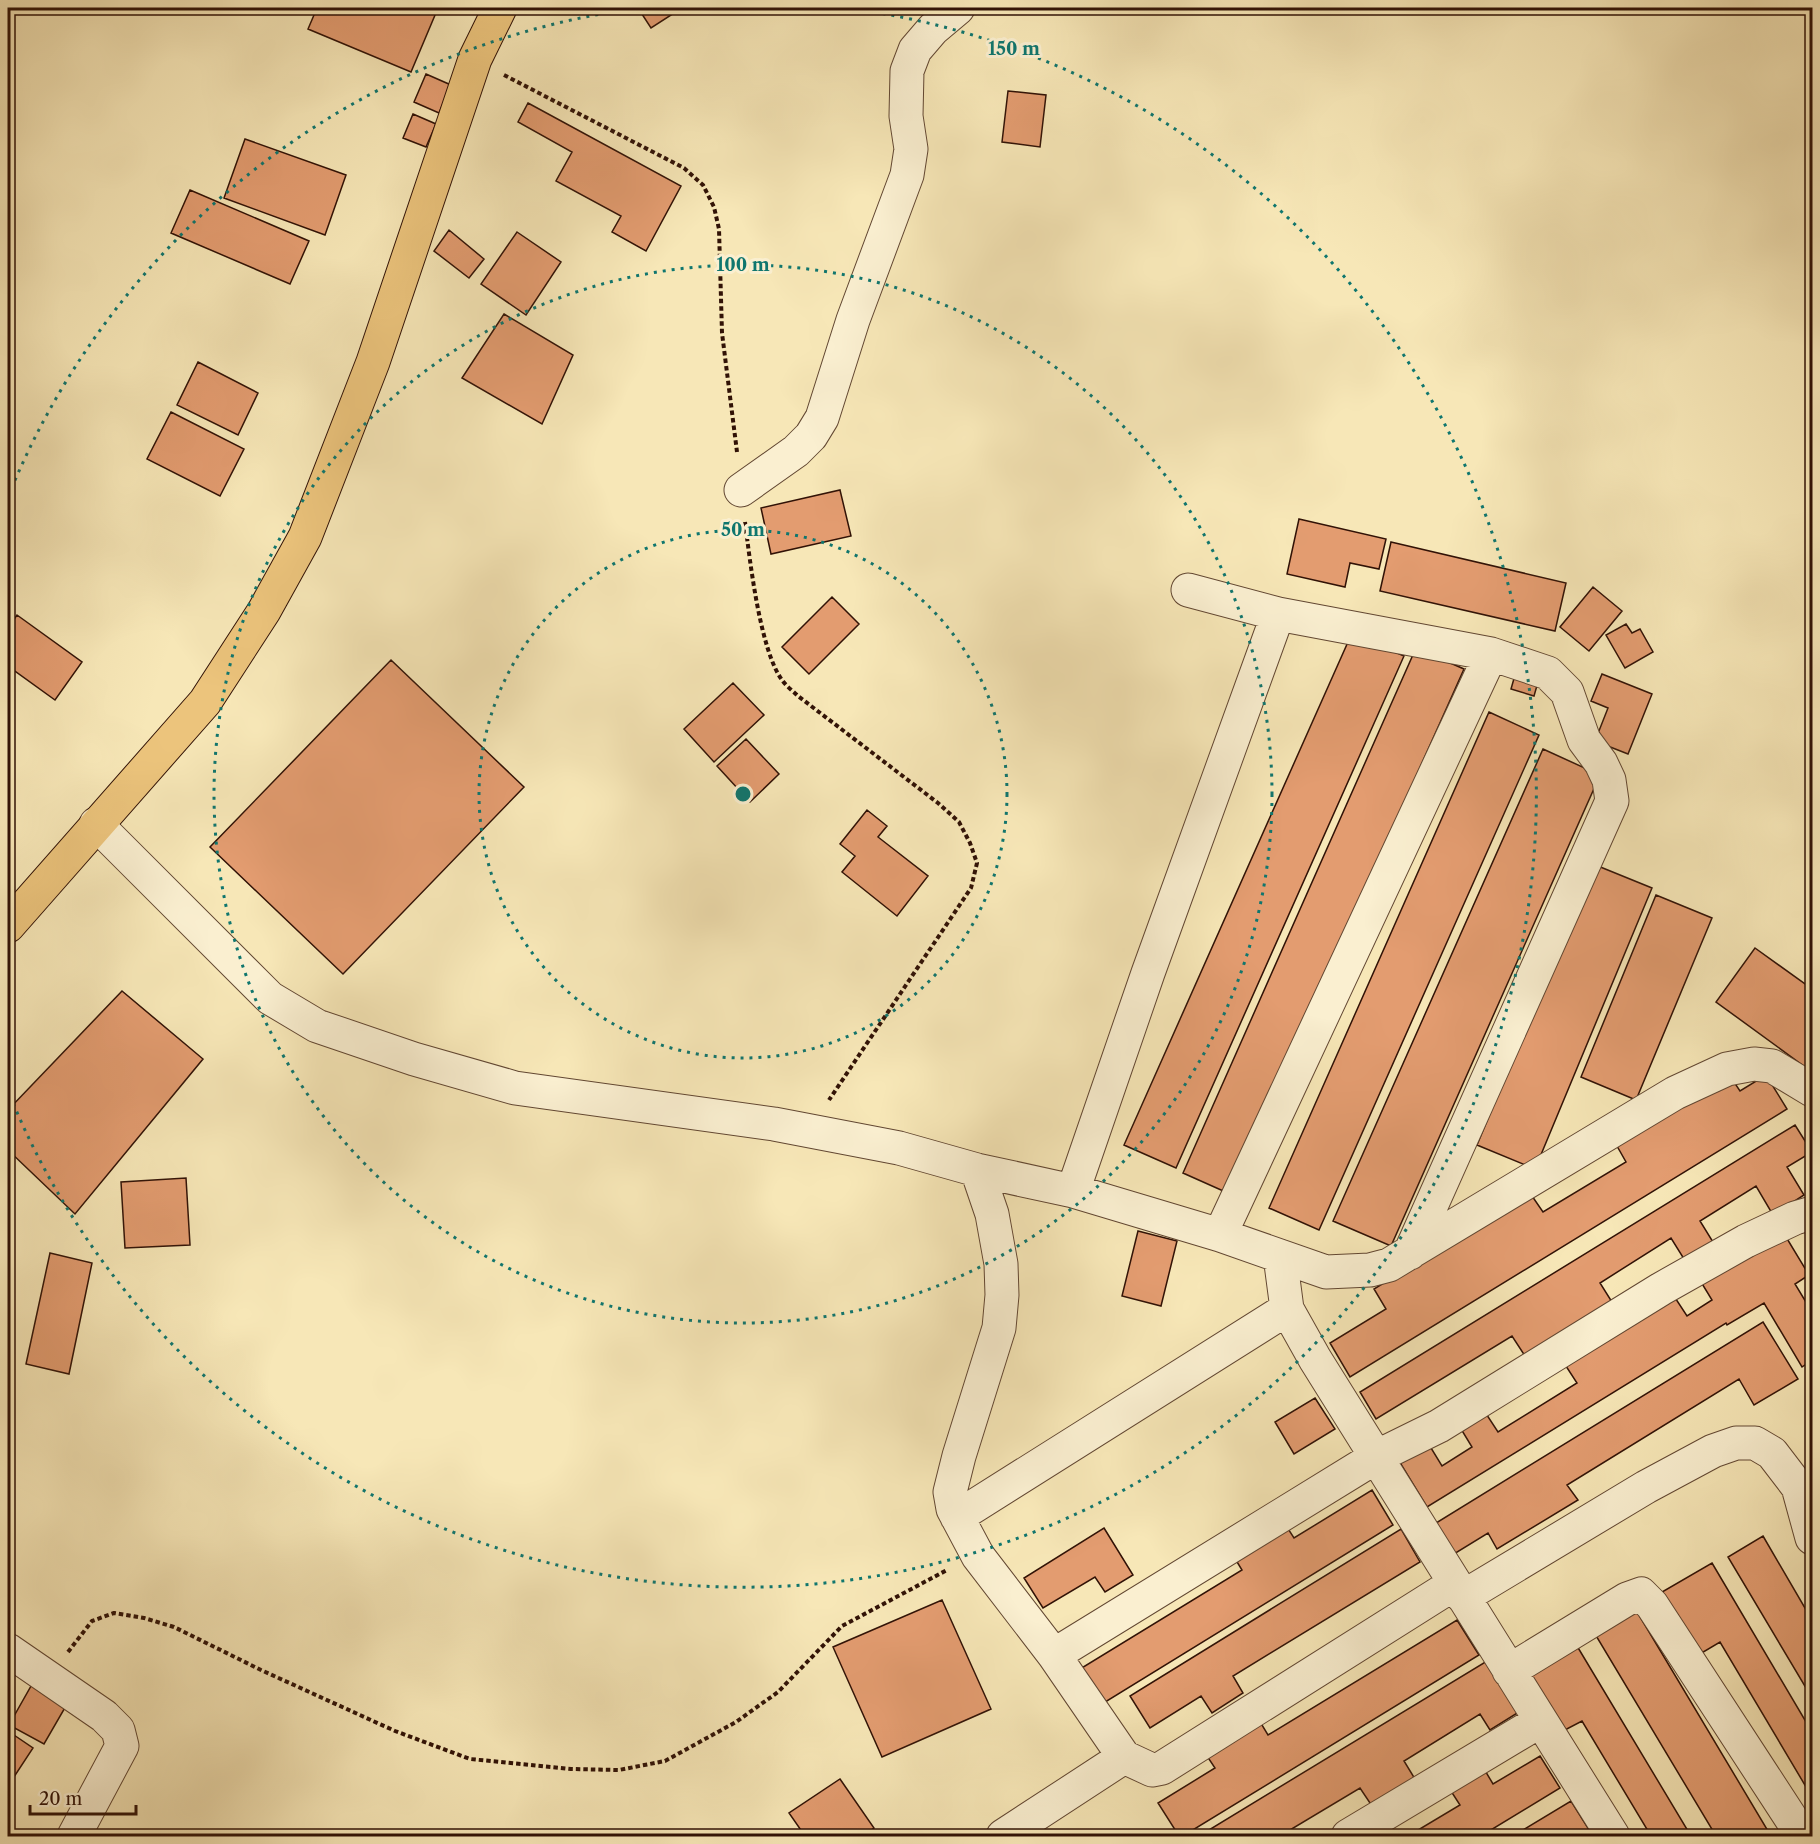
<svg xmlns="http://www.w3.org/2000/svg" width="1820" height="1844" font-family="'Libre Caslon Text',serif">
<style>
.building{fill:#e39c70;stroke:#311206;stroke-width:1.5}
.lines{fill:none;stroke-linecap:round;stroke-linejoin:round}
.minor-casing{stroke:#624732;stroke-width:35}
.highway-casing{stroke:#311206;stroke-width:35}
.path{stroke:#311206;stroke-width:4;stroke-dasharray:4.5 3;stroke-linecap:butt}
.minor{stroke:#faefd0;stroke-width:33}
.highway{stroke:#ecc47c;stroke-width:33}
.ring{fill:none;stroke:#0f766e;stroke-width:3;stroke-dasharray:3 6}
.centre{fill:#0f766e;stroke:#faefd0;stroke-width:3}
.ring-label{font-size:18px;text-anchor:middle;font-weight:bold;fill:#0f766e;stroke:#faefd0;stroke-width:6;stroke-linejoin:round;paint-order:stroke}
</style>
<rect width="100%" height="100%" fill="#f7e7b7"/>
<filter id="stains"><feTurbulence type="fractalNoise" baseFrequency=".00333" numOctaves="4"/><feColorMatrix values="0 0 0 0 .2 0 0 0 0 .09 0 0 0 0 .02 0 0 0 .5 -.17"/></filter>
<radialGradient id="worn" r=".72"><stop offset=".6" stop-color="#630" stop-opacity="0"/><stop offset="1" stop-color="#630" stop-opacity=".3"/></radialGradient>
<!-- building -->
<path class="building" d="M317 8H438L411 72 308 29Z
M638 8H682L651 28Z
M426 74 451 85 439 113 414 102Z
M1008 91 1046 95 1040 147 1002 142Z
M528 103 681 186 646 251 612 232 621 216 556 181 572 152 518 122Z
M413 114 436 124 426 147 403 138Z
M245 139 346 175 325 235 224 198Z
M190 190 309 241 290 284 171 233Z
M449 230 484 259 469 278 434 251Z
M517 232 561 262 526 315 481 284Z
M504 314 573 355 542 424 462 378Z
M198 362 258 393 238 435 177 405Z
M171 412 244 449 220 496 147 459Z
M840 490 851 536 771 554 761 508Z
M1299 519 1386 539 1379 569 1350 563 1345 587 1287 574Z
M1391 542 1566 583 1555 631 1380 591Z
M1593 587 1622 611 1589 651 1560 627Z
M832 597 859 624 809 674 782 647Z
M17 615 82 662 55 700 8 666V628Z
M1626 624 1632 633 1640 629 1653 652 1625 668 1606 635Z
M1352 633 1404 656 1176 1168 1124 1145Z
M1416 648 1464 669 1230 1194 1183 1173Z
M391 660 524 787 343 974 210 847Z
M1517 668 1540 675 1534 696 1511 689Z
M1602 674 1652 694 1628 754 1595 741 1608 708 1591 701Z
M733 683 764 715 714 762 684 729Z
M1489 712 1539 735 1319 1230 1269 1208Z
M746 739 779 774 750 802 717 766Z
M1543 749 1600 775 1391 1246 1333 1221Z
M867 810 887 826 878 837 928 876 897 916 842 872 855 856 840 844Z
M1593 864 1652 888 1535 1169 1477 1145Z
M1656 895 1712 918 1636 1100 1581 1077Z
M1755 948 1812 989V1072L1716 1002Z
M122 991 203 1059 75 1214 8 1150V1110Z
M1766 1075 1787 1109 1350 1377 1330 1343 1386 1309 1374 1289 1530 1193 1543 1212 1626 1162 1617 1146 1730 1076 1740 1091Z
M1795 1125 1812 1152 1787 1167 1804 1195 1773 1215 1756 1186 1700 1221 1713 1242 1684 1259 1671 1238 1600 1283 1612 1302 1525 1356 1512 1336 1376 1419 1360 1392Z
M186 1178 190 1245 125 1248 121 1182Z
M1138 1231 1177 1241 1161 1306 1122 1296Z
M1783 1232 1809 1275 1795 1284 1812 1312V1360L1802 1367 1764 1303 1727 1325 1726 1323 1427 1507 1399 1461 1428 1443 1442 1466 1472 1447 1458 1424 1483 1409 1498 1432 1577 1383 1562 1360 1672 1293 1687 1316 1712 1300 1701 1282Z
M50 1253 92 1263 69 1374 26 1364Z
M1763 1322 1798 1379 1754 1405 1739 1379 1567 1485 1578 1500 1497 1549 1488 1533 1454 1554 1436 1523Z
M1315 1398 1335 1429 1294 1454 1275 1422Z
M1372 1490 1393 1525 1102 1704 1080 1669 1242 1570 1231 1552 1283 1521 1294 1538Z
M1104 1528 1133 1575 1105 1592 1095 1577 1043 1608 1024 1578Z
M1401 1529 1420 1562 1233 1676 1243 1693 1212 1713 1201 1696 1150 1728 1130 1696Z
M1763 1536 1812 1620V1698L1728 1557Z
M1712 1563 1812 1732V1797L1720 1642 1700 1654 1662 1592Z
M942 1600 991 1709 882 1757 833 1647Z
M1636 1610 1771 1836H1716L1595 1634Z
M1457 1620 1479 1655 1183 1836H1179L1158 1803 1215 1768 1205 1753 1259 1720 1268 1735Z
M1577 1646 1691 1836H1651L1582 1721 1563 1731 1529 1674Z
M1487 1661 1519 1712 1490 1730 1480 1714 1404 1761 1415 1779 1372 1806 1360 1788 1280 1836H1199Z
M35 1679 70 1699 44 1744 9 1725Z
M8 1731 33 1748 10 1783 8 1782Z
M1540 1756 1560 1788 1481 1836H1408L1460 1805 1449 1788 1483 1767 1493 1784Z
M840 1779 874 1828 862 1836H805L789 1813Z
M8 1783 14 1787 8 1796Z
M1571 1801 1593 1836H1513Z"/>
<g class="lines">
<!-- minor casing -->
<g class="minor-casing">
<path id="minor" d="M741 490 796 451 811 436 822 418 853 320 907 175 911 149 906 116 907 71 915 50 933 29 958 8
M1188 590 1278 614 1491 654 1548 673 1567 692 1584 740 1601 763 1609 780 1612 801 1410 1253
M96 824 270 998 317 1026 414 1059 515 1088 774 1124 899 1148 977 1170 1073 1191 1220 1235 1326 1272 1370 1270 1389 1265 1675 1093 1727 1069 1754 1064 1772 1066 1812 1090
M977 1170 992 1214 1001 1264 1002 1295 999 1328 959 1456 950 1492 953 1509 978 1556 1054 1655 1124 1757 1152 1770 1162 1768 1454 1584
M1073 1191 1148 973 1278 614
M1220 1235 1491 654
M1280 1256 1287 1309 1315 1359 1613 1836
M957 1517 1287 1309
M1463 1597 1646 1487 1713 1451 1736 1443H1755L1772 1453 1798 1487 1812 1538
M8 1650 104 1716 118 1730 122 1746 74 1836
M1054 1655 1376 1457 1439 1426 1661 1289 1746 1241 1795 1218 1812 1213
M1509 1671 1627 1599 1641 1594 1652 1605 1798 1829
M1003 1836 1124 1757
M1348 1836 1540 1721"/>
</g>
<!-- highway casing -->
<g class="highway-casing">
<path id="highway" d="M8 926 205 702 264 611 305 537 373 362 475 59 500 8"/>
</g>
<!-- path -->
<path class="path" d="M504 75 684 168 703 185 714 207 719 229 722 333 737 452
M745 522C750 561 760 650 782 680 786 686 793 691 798 696L938 803 959 822 970 843 977 863 971 888 829 1100
M68 1652 92 1621 114 1613 144 1618 174 1627 261 1670 395 1731 470 1759 571 1769 619 1770 665 1761 736 1722 778 1692 842 1626 947 1570"/>
<!-- minor -->
<use href="#minor" class="minor"/>
<!-- highway -->
<use href="#highway" class="highway"/>
</g>
<!-- distance rings -->
<g class="ring">
<circle cx="743" cy="794" r="264"/>
<circle cx="743" cy="794" r="529"/>
<path d="M8 497A793 793 0 0 1 639 8M847 8A793 793 0 1 1 8 1091"/>
</g>
<circle cx="743" cy="794" r="9" class="centre"/>
<g class="ring-label">
<text x="1014" y="55">150 m</text>
<text x="743" y="271">100 m</text>
<text x="743" y="536">50 m</text>
</g>
<!-- margin -->
<rect width="1820" height="1844" fill="none" stroke="#f7e7b7" stroke-width="30"/>
<rect x="9" y="9" width="1802" height="1826" fill="none" stroke="#311206" stroke-width="3"/>
<rect x="15" y="15" width="1790" height="1814" fill="none" stroke="#311206" stroke-width="1.5"/>
<!-- scale -->
<path d="M30 1805v9h106v-9" fill="none" stroke="#311206" stroke-width="3"/>
<text x="39" y="1805" font-size="18" fill="#311206" stroke="#faefd0" stroke-width="4.5" paint-order="stroke">20 m</text>
<rect width="100%" height="100%" filter="url(#stains)"/>
<rect width="100%" height="100%" fill="url(#worn)"/>
</svg>
